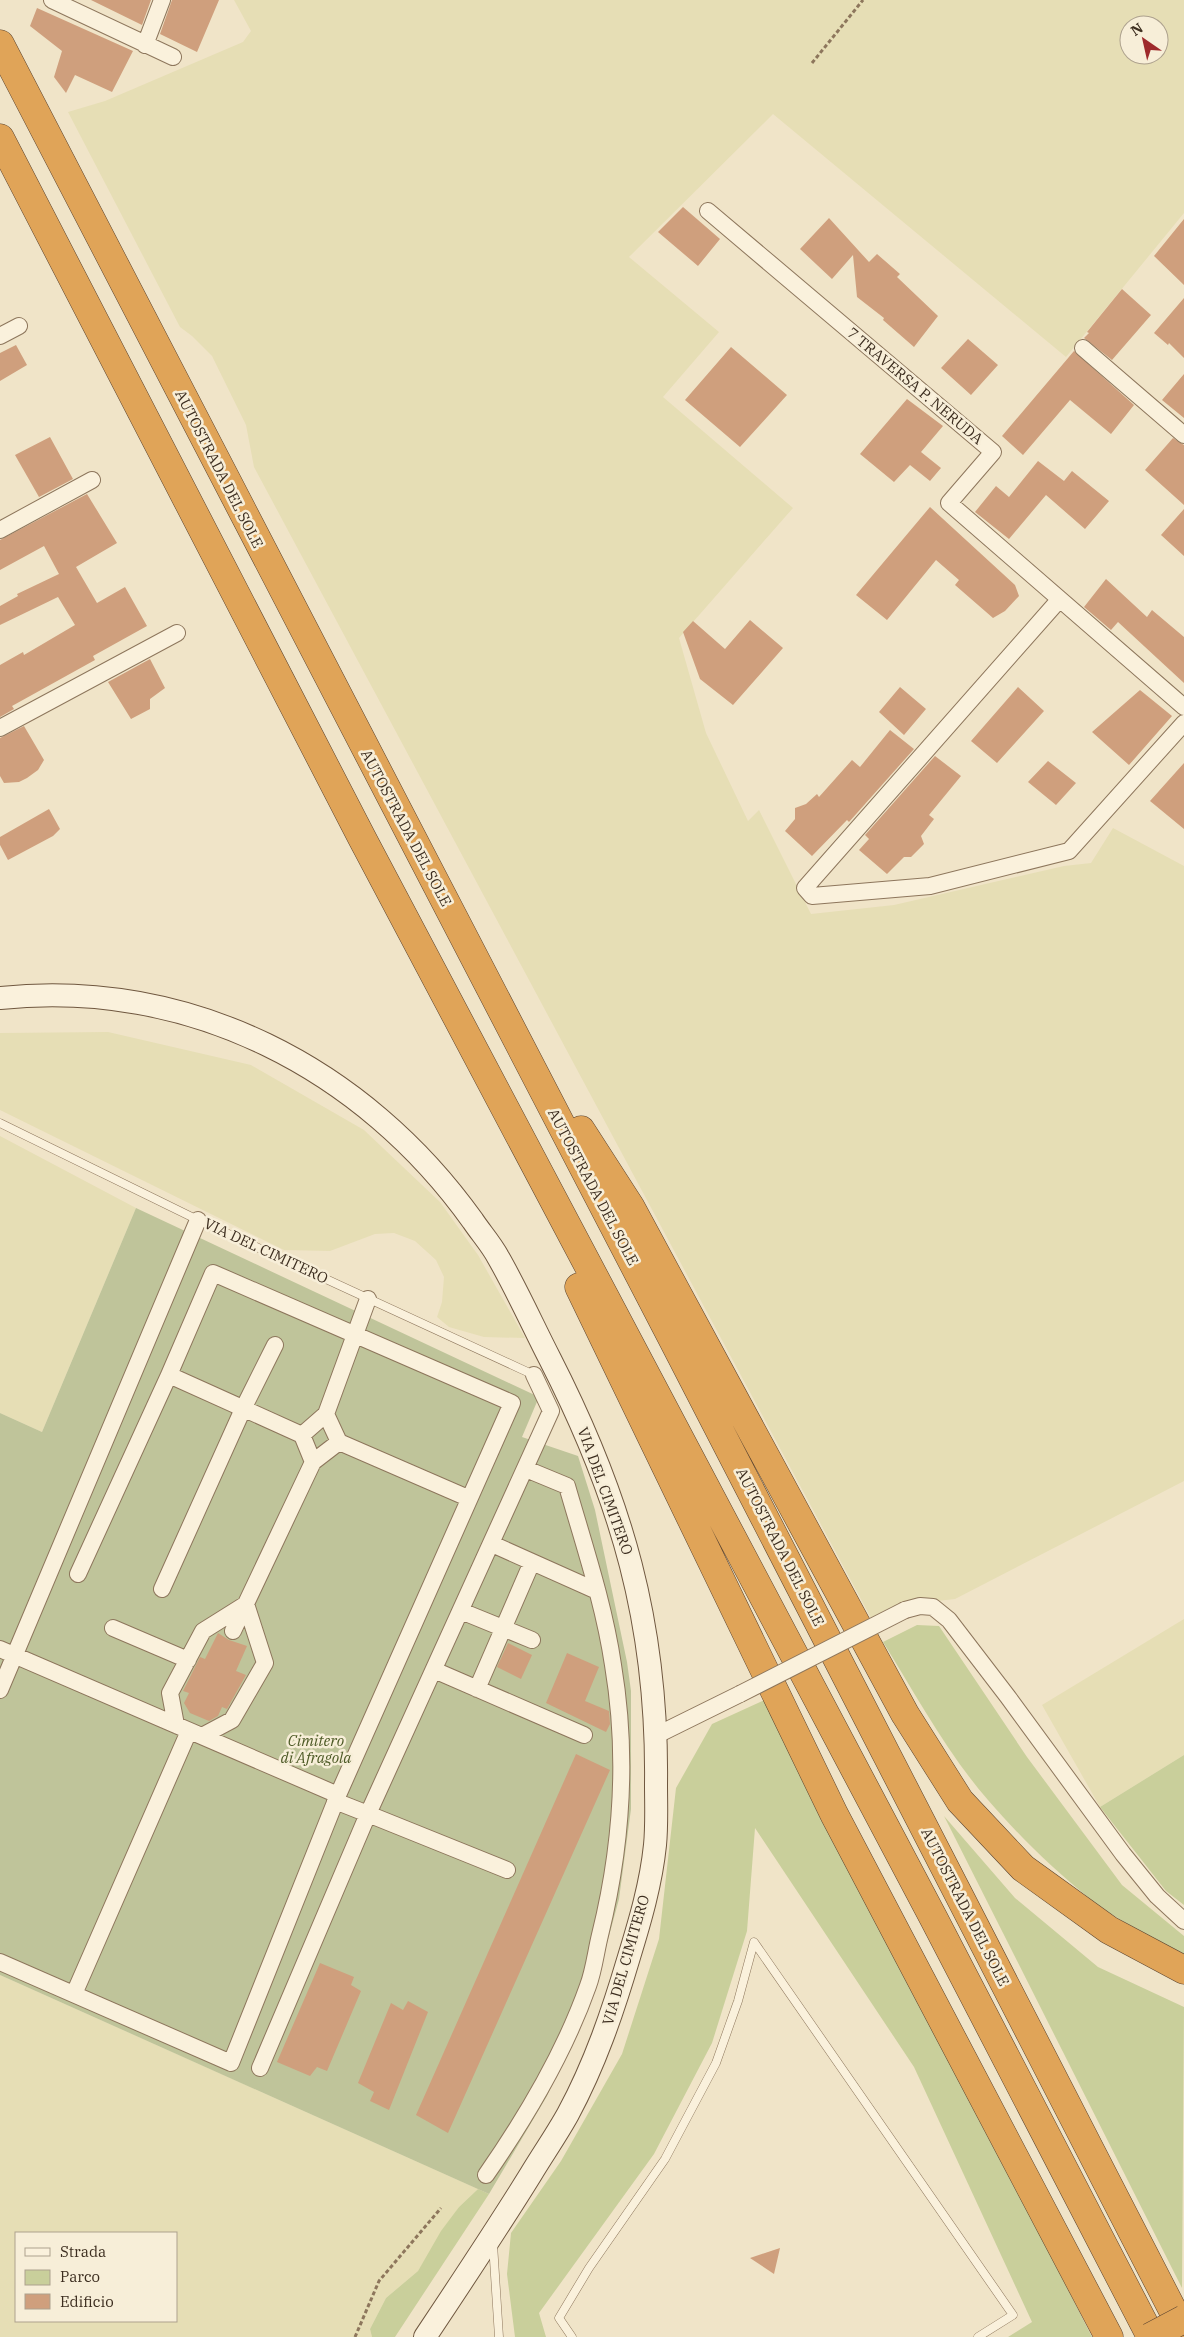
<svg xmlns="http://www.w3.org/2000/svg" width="1184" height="2337" font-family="'IBM Plex Serif',serif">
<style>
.farmland{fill:#e6deb5;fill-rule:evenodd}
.green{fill:#c9cf9b}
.cemetery{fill:#bfc49a}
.building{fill:#cf9f7d}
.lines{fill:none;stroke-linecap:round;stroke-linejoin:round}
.lane-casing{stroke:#8d765c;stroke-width:9}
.street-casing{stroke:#8d765c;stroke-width:18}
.secondary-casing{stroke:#6f573f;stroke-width:24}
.highway-casing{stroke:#5b4430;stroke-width:29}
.path{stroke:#8d765c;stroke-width:3;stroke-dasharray:4 2.5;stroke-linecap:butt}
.lane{stroke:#faf1dc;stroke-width:8}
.street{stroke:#faf1dc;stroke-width:16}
.secondary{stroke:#faf1dc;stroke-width:22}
.highway{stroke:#e0a458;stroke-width:28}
.street-bridge-casing{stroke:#8d765c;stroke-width:18;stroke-linecap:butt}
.highway-bridge-casing{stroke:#5b4430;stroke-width:29;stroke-linecap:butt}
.street-bridge{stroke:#faf1dc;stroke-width:16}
.highway-bridge{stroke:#e0a458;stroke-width:28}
.labels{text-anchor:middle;stroke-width:5;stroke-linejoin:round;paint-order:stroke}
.street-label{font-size:15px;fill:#3d2e20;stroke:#f7eed8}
.park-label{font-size:15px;font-style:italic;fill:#4d5a26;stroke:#f7eed8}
</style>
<rect width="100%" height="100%" fill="#f0e4c8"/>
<!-- farmland -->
<path class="farmland" d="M234 0H1184V213L1066 357 773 114 629 257 719 332 663 397 793 508 679 638 706 733 748 821 759 810 811 914 894 905 1064 866 1091 863 1113 828 1184 866V1481L955 1599 893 1606 871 1618 254 467 246 425 212 356 192 336 180 327 68 112 105 101 243 42 251 31ZM1129 25H1159V55H1129Z
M108 1032 251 1065 364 1130 440 1202 478 1255 525 1338 484 1337 449 1327 437 1317 442 1302 444 1277 436 1260 415 1241 394 1233 375 1234 330 1251 284 1250 0 1110V1033Z
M0 1136 136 1208 42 1432 0 1413Z
M1184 1619V1755L1100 1807 1042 1705Z
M0 1975 478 2189 459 2207 418 2271 386 2298 370 2329 372 2337H0ZM16 2233H176V2321H16Z"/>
<!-- green -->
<path class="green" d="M917 1625 939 1626 1027 1757 1122 1885 1184 1936V1954C1153 1938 1116 1920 1089 1898 1053 1869 1018 1835 988 1800 947 1753 916 1695 883 1642Z
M769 1698 1092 2337H1008L1032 2322 914 2067 755 1828 747 1931 712 2043 654 2154 539 2313 546 2337H515L507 2274 511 2233 561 2161 622 2054 659 1939 676 1788 712 1724Z
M1184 1755V1905L1166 1891 1100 1807Z
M944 1816 1015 1898 1098 1967 1184 2007 1182 2288Z
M478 2189 489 2194 395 2337H372L370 2329 386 2298 418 2271 441 2231 459 2207Z"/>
<!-- cemetery -->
<path class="cemetery" d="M136 1208 539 1397 522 1437 578 1456 595 1510 627 1662 631 1691V1809L619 1899 593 1995 547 2096 489 2194 0 1975V1413L42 1432Z"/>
<!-- building -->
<path class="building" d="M91 0H151L142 25Z
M172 0H219L197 52 160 34Z
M37 8 133 51 112 92 75 75 66 93 54 77 62 51 30 26Z
M683 207 720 239 698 266 658 232Z
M829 218 869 262 877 254 900 274 897 277 938 316 914 347 883 320 884 318 857 297 853 255 832 279 800 249Z
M1184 219V285L1154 256Z
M1122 289 1151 315 1112 360 1084 338 1089 333 1087 332Z
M1184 298V358L1169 343 1168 345 1154 333Z
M968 339 998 365 971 395 941 368Z
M16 345 27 365 0 381V353Z
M731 347 787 395 740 447 685 400Z
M1074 351 1134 405 1111 434 1070 400 1023 455 1002 436Z
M1184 374V418L1162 400Z
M907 399 943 426 921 452 941 468 930 481 910 465 894 482 860 454Z
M50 437 73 479 39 497 15 455Z
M1173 438 1184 445V505L1145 470Z
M1038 461 1064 481 1072 471 1109 501 1085 529 1046 495 1009 539 975 512 996 486 1009 497Z
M87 494 117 543 76 567 97 603 125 587 147 626 93 656 95 660 12 706 14 709 0 717V665L23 652 24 655 75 625 58 597 0 625V606L18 596 17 594 59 574 44 546 0 570V540Z
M930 507 1015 585 1019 596 1005 611 993 618 955 585 959 580 936 560 887 620 856 595Z
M1184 509V556L1161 535Z
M1106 579 1147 617 1152 610 1184 637V683L1118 622 1111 630 1084 607Z
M750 620 783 648 733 705 700 679 683 632 693 621 725 649Z
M150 659 165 688 150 699V709L131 719 108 682Z
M900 687 926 709 904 735 879 712Z
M1018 687 1044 711 997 763 971 741Z
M1140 690 1172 716 1129 765 1092 732Z
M24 726 44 760 38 770 27 778 19 782 4 783 0 776V738Z
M890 730 914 749 849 822 847 820 812 856 785 831 795 819V808L806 804 817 794 819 797 852 760 860 767Z
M935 756 961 776 929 815 934 819 921 836 924 844 911 857H904L887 874 859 850 869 839 865 835Z
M1048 761 1076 783 1056 805 1028 782Z
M1184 763V829L1150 801Z
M49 809 60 829 53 836 8 860 0 845V837Z
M218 1633 229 1640 247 1646 236 1671 246 1675 227 1709 222 1707 218 1716 209 1721 190 1713 184 1703 189 1693 183 1691 200 1657 205 1659Z
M508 1643 532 1655 521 1679 497 1667Z
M567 1653 599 1667 585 1701 609 1711 610 1724 606 1732 546 1703Z
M576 1754 610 1770 448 2133 416 2115Z
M320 1963 354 1977 351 1985 361 1991 327 2071 317 2067 310 2076 277 2062Z
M408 2001 428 2012 389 2110 370 2101 374 2092 358 2083 391 2003 403 2010Z
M780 2248 774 2274 750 2258Z"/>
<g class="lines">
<!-- lane casing -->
<g class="lane-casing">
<path id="lane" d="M0 1123 198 1220 534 1375
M493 2244 499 2337
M572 2337 559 2318 589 2268 665 2159 716 2063 738 2001 754 1942 1013 2315 978 2337"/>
</g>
<!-- street casing -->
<g class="street-casing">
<path id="street" d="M52 0 173 57
M145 45 162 0
M708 211 993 452 949 503 1184 707
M0 336 19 326
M1083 348 1184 435
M0 530 92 480
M1059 600 805 888 812 896 930 886 1069 851 1184 723
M0 728 177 633
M169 1375 302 1435
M326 1414 302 1435 313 1462 339 1442 326 1414 368 1299
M339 1442 468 1498
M492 1544 597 1591
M78 1574 169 1375 213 1273 512 1403 338 1795
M162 1589 243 1409 275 1345
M905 1610 920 1606 933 1607 949 1620 1008 1697 1123 1854 1157 1896 1184 1921
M461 1611 532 1640
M113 1628 188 1660
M233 1631 313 1462
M0 1649 338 1795 231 2063 0 1962
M434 1670 584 1735
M477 1689 532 1562
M0 1690 198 1220
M176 1725 170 1693 203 1631 246 1604 265 1663 232 1720 202 1736
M657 1735 740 1694
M335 1801 368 1814 551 1411 534 1375
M74 1994 189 1731
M260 2068 368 1814 507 1870
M486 2175C527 2116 564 2054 588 1986 594 1970 596 1951 600 1935 622 1846 628 1755 613 1665 604 1604 584 1545 567 1486L526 1469"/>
</g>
<!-- secondary casing -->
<g class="secondary-casing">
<path id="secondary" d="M0 998C189 978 364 1068 473 1221 481 1233 491 1244 498 1257 517 1290 533 1326 550 1359 622 1500 658 1625 656 1784 656 1804 657 1825 655 1845 651 1884 640 1921 629 1957 613 2011 595 2064 568 2114 557 2134 543 2154 531 2174 497 2229 461 2283 425 2337"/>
</g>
<!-- highway casing -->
<g class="highway-casing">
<path id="highway" d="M0 44 673 1340 1184 2332
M0 138 362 838 934 1919 1151 2337
M581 1130 630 1206 905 1714 960 1801 1023 1868 1109 1930 1184 1970
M579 1287 834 1814 1109 2337"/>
</g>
<!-- path -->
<path class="path" d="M812 63 863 0
M355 2337 379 2281 441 2208"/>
<!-- lane -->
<use href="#lane" class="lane"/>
<!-- street -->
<use href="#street" class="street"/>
<!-- secondary -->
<use href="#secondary" class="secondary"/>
<!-- highway -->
<use href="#highway" class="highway"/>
<!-- street-bridge casing -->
<g class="street-bridge-casing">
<path id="street-bridge" d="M740 1694 905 1610"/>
</g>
<!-- highway-bridge casing -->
<g class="highway-bridge-casing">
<path id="highway-bridge" d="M1150 2337 1184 2319"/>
</g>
<!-- street-bridge -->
<use href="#street-bridge" class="street-bridge"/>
<!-- highway-bridge -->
<use href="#highway-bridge" class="highway-bridge"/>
</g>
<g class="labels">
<!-- street labels -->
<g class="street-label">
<text transform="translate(915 386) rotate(40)" y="5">7 TRAVERSA P. NERUDA</text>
<text transform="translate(219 469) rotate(63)" y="5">AUTOSTRADA DEL SOLE</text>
<text transform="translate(406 828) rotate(62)" y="5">AUTOSTRADA DEL SOLE</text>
<text transform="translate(593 1187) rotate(62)" y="5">AUTOSTRADA DEL SOLE</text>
<text transform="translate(266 1251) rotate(25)" y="5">VIA DEL CIMITERO</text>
<text transform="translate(605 1491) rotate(70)" y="5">VIA DEL CIMITERO</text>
<text transform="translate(780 1547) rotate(63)" y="5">AUTOSTRADA DEL SOLE</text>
<text transform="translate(965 1907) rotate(63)" y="5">AUTOSTRADA DEL SOLE</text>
<text transform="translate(626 1960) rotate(-74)" y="5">VIA DEL CIMITERO</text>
</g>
<!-- park labels -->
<g class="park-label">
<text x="316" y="1746">Cimitero<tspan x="316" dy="17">di Afragola</tspan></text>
</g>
</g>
<!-- legend -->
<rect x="15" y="2232" width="162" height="90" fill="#f7eed8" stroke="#ada18e"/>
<rect x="25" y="2248" width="25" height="8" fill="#faf1dc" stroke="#ada18e"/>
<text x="60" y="2257" font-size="15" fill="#3d2e20">Strada</text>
<rect x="25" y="2270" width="25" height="15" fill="#c9cf9b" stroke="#ada18e"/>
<text x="60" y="2282" font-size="15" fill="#3d2e20">Parco</text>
<rect x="25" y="2294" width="25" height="15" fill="#cf9f7d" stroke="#ada18e"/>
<text x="60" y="2307" font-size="15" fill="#3d2e20">Edificio</text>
<!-- north arrow -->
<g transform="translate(1144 40) rotate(326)"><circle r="24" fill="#f7eed8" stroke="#ada18e"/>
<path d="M0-4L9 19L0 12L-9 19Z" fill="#9e2a2b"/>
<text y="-8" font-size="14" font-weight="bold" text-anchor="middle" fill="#3d2e20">N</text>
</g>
</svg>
